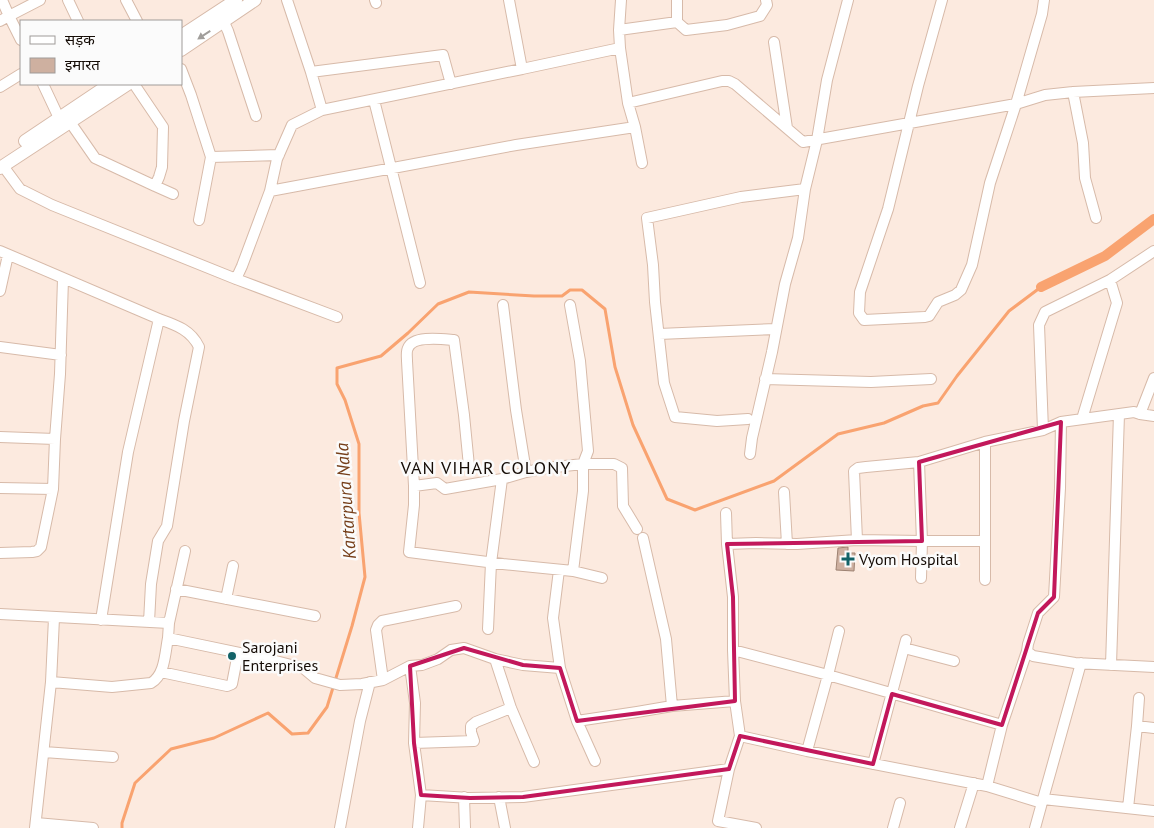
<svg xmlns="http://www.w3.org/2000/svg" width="1154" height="828" font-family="'PT Sans','Noto Sans Devanagari',sans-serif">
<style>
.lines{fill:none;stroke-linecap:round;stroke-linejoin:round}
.stream{stroke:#f9a370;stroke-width:3}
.canal{stroke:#f9a370;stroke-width:10}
.building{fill:#ceb0a0;stroke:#9d8272}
.minor-casing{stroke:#d7baa9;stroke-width:12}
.tertiary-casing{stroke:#d7baa9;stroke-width:14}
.minor{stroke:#fff;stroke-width:10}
.tertiary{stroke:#fff;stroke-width:12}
.oneway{fill:#a19e9b}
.marked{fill:none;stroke:#c2185b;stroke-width:4;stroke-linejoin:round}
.poi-dot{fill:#126267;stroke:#fbfbfb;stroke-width:2}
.labels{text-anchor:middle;stroke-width:5;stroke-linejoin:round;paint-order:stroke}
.poi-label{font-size:16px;fill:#150c06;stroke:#fbfbfb;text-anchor:start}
.neighbourhood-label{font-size:18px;letter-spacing:1px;fill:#150c06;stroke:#fbfbfb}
.water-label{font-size:18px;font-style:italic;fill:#753e19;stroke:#fbfbfb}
</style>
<rect width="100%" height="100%" fill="#fceadf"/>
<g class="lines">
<!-- stream -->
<path class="stream" d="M122 828V823L135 783 171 749 214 738 268 713 292 734 308 733 327 707 352 626 365 577 359 513V444L345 400 337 384V368L381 356 408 333 438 304 469 292 534 296H562L570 290H582L605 309 615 367 633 425 667 499 695 510 774 481 838 434 884 423 923 406 938 403 957 376 1009 311 1041 287"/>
<!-- canal -->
<path class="canal" d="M1041 287 1105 256 1154 219"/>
</g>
<!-- building -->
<path class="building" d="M848 547V553H855L854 571 836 570 838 548Z"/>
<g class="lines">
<!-- minor casing -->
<g class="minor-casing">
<path id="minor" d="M68 0 78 21
M126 0 137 21
M287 0 311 72 322 110 522 69 509 0
M375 0 376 3
M942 0 918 86 888 209 860 292 859 313 864 320 925 317 929 316 938 302 955 295 961 290 972 265 990 183 1016 104 1042 14 1044 0
M220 14 228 31 256 116
M0 21 9 16 2 0
M677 22 686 30 727 25 760 16 767 5 766 0
M619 30 677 22V0
M21 40 9 16 40 0
M774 42 787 128
M620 48 628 103 635 127 642 163
M181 69 191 95 211 157 199 220
M522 69 620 48 619 30 621 0
M311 72 443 55 451 84
M43 84 59 118
M0 87 21 74
M1073 92 1083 143 1085 178 1096 218
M374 100 420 283
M628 103 722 81H729L735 84 803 142 1016 104 1045 95 1073 92 1154 88
M70 122 95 158 155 186 159 177 162 167 163 127 134 84
M211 157 279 155
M3 166 20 189 52 205 236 279 337 317
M155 186 173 194
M270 191 516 145 635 127
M0 251 159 319C176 325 191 330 199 347L184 421 167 526 158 541 151 584 149 622
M236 279 242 266 270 191 277 159 292 125 322 110
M0 291 8 255
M503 305 516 410 526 472 546 468 583 464V491L573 571
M570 305 580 361 588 451 583 464H614L622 468 623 506 637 529
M659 334 776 329
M0 347 61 355
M1154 378 1140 414 1154 416
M765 379 871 382 931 379
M748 419 717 421 675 417 664 383 655 302 653 265 647 218 741 197 805 189 817 140 827 80 848 0
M1082 419 1117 303 1110 280
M1061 422 1060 488 1054 597 1038 613 1028 644 1027 651 1033 656 1075 663 1154 667
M1043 430 1039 325 1045 312 1110 280 1154 251
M0 437 55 439
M750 454 752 438 772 352 785 284 798 238 805 189
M469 466 464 415 454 340C442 339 413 335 408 348 406 351 407 357 407 361L414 486V505L409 552 503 564 573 571 602 578
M414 486 437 483 445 489 502 479
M0 488 53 489
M784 492 787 544
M726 513 727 544
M643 538 666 639 672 706
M857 540 854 471 858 468 866 467 919 462
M0 553 32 552 37 551 41 547 53 489 55 439 60 374 63 279
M559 570 553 618 560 668
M921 578 922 541H985
M985 580V442
M176 589 315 616
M226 599 233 566
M0 614 169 623 185 551
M101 620 128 452 159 319
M169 623 168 638 264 658 303 668 315 678 340 685 362 684 383 680 410 666 422 665 438 659 451 650 464 648 495 659 523 665 560 668 577 721 637 712 672 706 735 701 733 650V597L727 544 756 543 797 544 857 540 922 541 919 462 985 442 1043 430 1061 422 1134 412 1140 414
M488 629 491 563 502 479 526 472
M904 648 954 661
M733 650 828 675 1002 725 987 786 1042 803
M495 659 511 708 534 762
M1081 663 1043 799 1154 811
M1111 665 1119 414
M410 666 415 703 414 743 421 795 418 828
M161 672 227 686 232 684 238 653
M383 680 376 630 378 625 382 621 456 606
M51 682 112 687 151 683C165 675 165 653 168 638
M735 701 740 736 807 751 987 786
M577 721 595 761
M1002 725 1027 651
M1137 726 1139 698
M414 743 474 741 471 732V726L476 722 511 708
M807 751 828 675 839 631
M44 752 113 757
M873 764 906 640
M729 769 718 821 756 828
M421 795 470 798 523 797 729 769 740 736
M464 797 465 828
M499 797 505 828
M1128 808 1137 726 1154 728
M36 823 93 828
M35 828 51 682 54 618
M340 828 360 721 370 682
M893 828 900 803
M960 828 974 783
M1035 828 1043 799"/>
</g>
<!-- tertiary casing -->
<g class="tertiary-casing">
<path id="tertiary" d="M181 36 236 0
M181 50 255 0
M25 141 110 84
M0 168 128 84"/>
</g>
<!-- minor -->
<use href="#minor" class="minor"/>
<!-- tertiary -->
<use href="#tertiary" class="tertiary"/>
</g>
<!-- one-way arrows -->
<defs><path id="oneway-solid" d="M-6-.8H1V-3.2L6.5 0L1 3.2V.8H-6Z" transform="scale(1.25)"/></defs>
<use class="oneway" href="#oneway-solid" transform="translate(204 35) rotate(147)"/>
<!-- marked area -->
<path class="marked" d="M1061 422 1054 597 1038 613 1002 725 892 694 873 764 740 736 729 769 523 797 470 798 421 795 414 743 410 666 464 648 523 665 560 668 577 721 735 701 733 597 727 544 922 541 919 462Z"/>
<!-- markers -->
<g class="poi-dot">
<path d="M845.5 551.5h5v5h5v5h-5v5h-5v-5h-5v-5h5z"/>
<circle cx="232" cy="656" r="5"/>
</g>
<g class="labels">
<!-- poi labels -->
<g class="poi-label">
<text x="859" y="565">Vyom Hospital</text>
<text x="242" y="653">Sarojani<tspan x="242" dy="18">Enterprises</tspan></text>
</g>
<!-- neighbourhood labels -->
<g class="neighbourhood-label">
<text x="486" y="474">VAN VIHAR COLONY</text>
</g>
<!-- water labels -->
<g class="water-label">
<text transform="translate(346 501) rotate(-94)" y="6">Kartarpura Nala</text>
</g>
</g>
<!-- legend -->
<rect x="20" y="20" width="162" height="65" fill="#fbfbfb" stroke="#9f9b99"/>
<rect x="30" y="36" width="25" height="8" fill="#ffffff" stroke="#9f9b99"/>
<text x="65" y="45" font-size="15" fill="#150c06">सड़क</text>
<rect x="30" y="58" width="25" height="15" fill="#ceb0a0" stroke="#9f9b99"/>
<text x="65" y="70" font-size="15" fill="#150c06">इमारत</text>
</svg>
